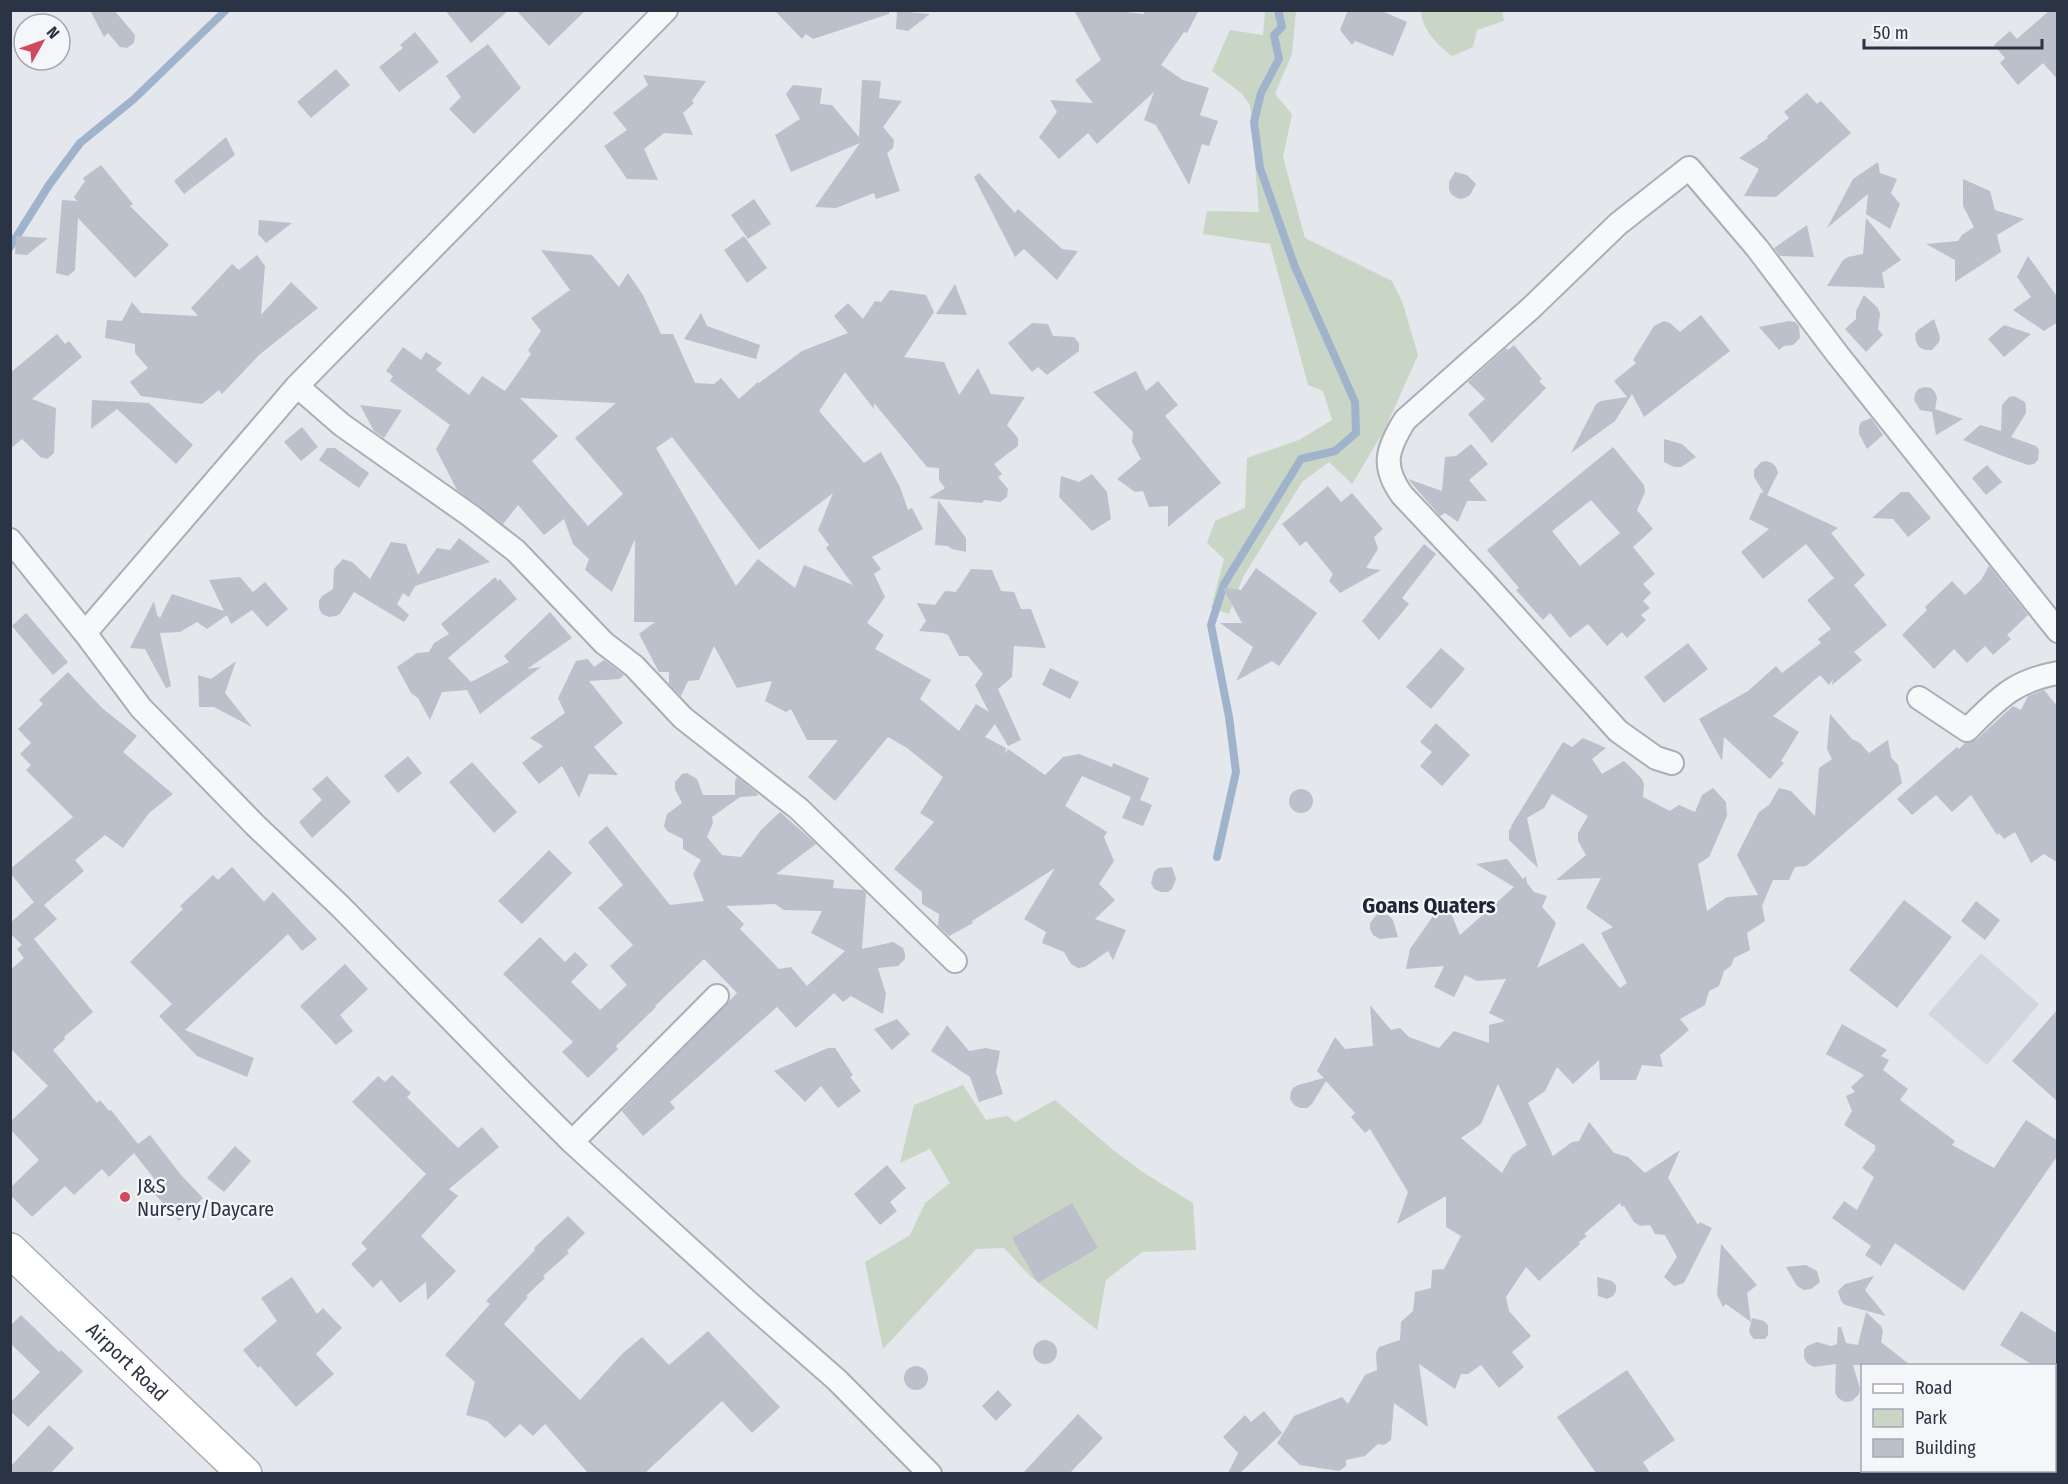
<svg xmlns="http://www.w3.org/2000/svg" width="2068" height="1484" font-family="'Fira Sans Condensed',sans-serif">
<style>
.built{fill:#d2d6de}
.green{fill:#c9d6c5}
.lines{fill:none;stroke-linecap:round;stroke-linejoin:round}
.stream{stroke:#9fb4cc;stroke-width:8}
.building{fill:#bbc0ca;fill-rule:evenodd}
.street-casing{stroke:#a9aeb7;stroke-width:26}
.secondary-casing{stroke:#a9aeb7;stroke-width:36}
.street{stroke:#f7f8fa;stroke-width:22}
.secondary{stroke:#fff;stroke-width:33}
.poi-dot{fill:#d1495b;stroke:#f4f6f9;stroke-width:2}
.labels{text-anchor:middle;stroke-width:4.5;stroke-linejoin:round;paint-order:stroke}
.poi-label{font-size:20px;fill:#2b3445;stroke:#f4f6f9;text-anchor:start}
.street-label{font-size:20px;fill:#2b3445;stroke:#f4f6f9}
.quarter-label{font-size:22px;font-weight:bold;fill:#1d2536;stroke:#f4f6f9}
</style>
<rect width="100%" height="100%" fill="#e4e7ec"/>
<!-- built -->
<path class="built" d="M1981 953 2039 1004 1987 1065 1928 1014Z"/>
<!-- green -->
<path class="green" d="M1265 11H1296L1292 54 1275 94 1292 114 1283 157 1305 238 1392 281 1403 304 1418 355 1385 429 1352 484 1329 462 1302 482 1243 577 1229 614 1211 608 1224 559 1207 543 1215 521 1245 508 1247 458 1299 440 1332 420 1323 391 1308 385 1270 244 1203 234 1207 211 1259 212 1250 105 1241 93 1212 71 1230 30 1263 35Z
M1421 11H1502L1504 21 1477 30 1473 47 1452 56C1439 47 1421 28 1421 11Z
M963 1085 986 1120 1007 1116 1015 1122 1055 1100 1113 1150 1144 1173 1193 1203 1196 1250 1142 1252 1106 1280 1097 1330 1030 1276 1004 1248 976 1249 883 1349 865 1262 910 1235 925 1203 950 1183 930 1149 900 1163 914 1105Z"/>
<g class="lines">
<!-- stream -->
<path class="stream" d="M10 247 49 185 80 143 134 99 226 10
M1217 857 1236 772 1229 717 1211 625 1224 584 1301 459 1335 451 1356 433 1355 402 1295 267 1260 168 1254 122 1261 93 1279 59 1274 35 1282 27 1278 10"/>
</g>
<!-- building -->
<path class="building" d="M90 10H114L135 35 134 43 127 48 120 47 108 33 104 37Z
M445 10H509L471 43Z
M516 10H586L549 46Z
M774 10H889V14L813 39 806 34 802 39Z
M1074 10H1108L1144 14V10H1199L1187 33 1184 32 1161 65 1183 80 1209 88 1200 115 1218 121 1209 146 1202 144 1189 185 1156 125 1144 120 1154 92 1097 144 1088 133 1059 159 1039 137 1057 112 1050 100 1093 103 1075 80 1101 60Z
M1348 10H1380L1407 22 1393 56 1355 41 1352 45 1340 30Z
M2050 10H2058V80L2043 63 2018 85 2000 63 2005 58 1994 45 2010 31 2017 39Z
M897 11 930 14 908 31 896 29Z
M415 32 439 62 399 92 379 67 403 48 400 45Z
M488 44 521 88 474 134 449 109 461 97 446 76Z
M336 69 350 85 311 118 297 102Z
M643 75 706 81 692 101 694 103 683 113 693 135 664 133 644 149 658 180 627 179 604 146 627 130 613 113 648 85Z
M862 80 881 81 879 98 902 101 883 127 894 140 893 148 887 153 900 191 876 199 874 193 836 208 815 207 860 143 791 172 775 135 800 119 786 94 793 85 822 88 820 104 832 105 859 137Z
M1807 93 1817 104 1821 101 1851 133 1776 197 1744 196 1759 169 1739 158 1768 138 1767 136 1789 118 1784 112Z
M226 137 235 155 184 194 174 181Z
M1878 162 1880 173 1897 179 1891 193 1900 204 1890 229 1866 214 1868 194 1827 228 1853 179Z
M101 165 133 204 130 206 169 245 135 278 78 218 75 270 68 276 56 273 62 200 77 201 74 197 85 181 83 178Z
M1455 172 1467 175 1476 184 1470 195 1465 198 1459 199 1452 195 1449 190V182Z
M979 173 1015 213 1018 209 1062 249 1078 251 1057 280 1024 249 1015 257 974 177Z
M1963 179 1990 191 1995 210 2024 219 1997 235 2001 252 1955 282V260L1926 244 1958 241 1962 235 1974 227 1963 206Z
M754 199 771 224 748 239 731 215Z
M1866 218 1901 260 1882 273 1885 288 1827 286 1843 260 1848 257 1863 254Z
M259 220 292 223 266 243 258 234Z
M1807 225 1814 257 1780 256 1774 248Z
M16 236 48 238 27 255 15 254Z
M744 236 767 268 747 283 724 250Z
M541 250 592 255 619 287 628 273 643 295 661 334H673L695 383 714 384 721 378 739 399 758 382 759 383 802 351 848 333 834 316 848 303 863 319 875 301 881 302 890 290 926 295 934 312 904 357 944 362 959 395 978 368 991 394 1025 397 1007 425 1018 438V446L994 464 1002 474 998 477 1008 489 1007 497 1000 502 984 500 982 503 929 498 945 488 939 480V468L927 467 874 403V409L845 372 819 411 864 463 881 452 900 487 908 510 912 508 923 529 872 557 881 569 874 574 885 597 867 623 884 635 875 649 931 680 920 699 959 731 976 704 989 712 975 685 983 674 968 656H959L948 635 943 633 919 631 926 621 917 603 935 605 945 591 956 592 971 569 992 570 1001 591 1014 592 1021 609H1031L1046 648 1014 646 1012 677 998 689 1021 740 1008 746 995 724 985 737 1006 748 1005 754 1008 749 1045 775 1063 757 1079 754 1112 767 1113 763 1149 778 1140 800 1152 805 1143 826 1122 818 1131 797 1082 776 1065 806 1107 832 1104 837 1114 861 1099 884 1115 900 1095 919 1126 930 1113 960 1108 951 1085 967 1078 968 1071 964 1064 952 1042 943 1046 932 1024 919 1055 868 972 921 973 923 949 936 938 926 939 914 922 904V892L894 869 934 822 920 813 943 777 907 748 888 737 835 801 808 777 838 740H807L791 709 786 712 765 701 772 681 737 688 714 646 699 680 688 681 681 696 669 684V672H659L639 634 655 622H634L635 539 612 592 585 570 589 559 573 544 564 519 544 535 518 505 503 524 457 490 436 449 450 425 390 381 393 376 386 371 403 347 421 360 426 352 442 363 436 370 469 395 482 376 505 391 531 354 528 350 541 331 531 318 570 290ZM520 398 616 403 575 438 623 494 588 526 532 461 558 436ZM672 437 759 550 833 493 818 530 829 545 826 548 853 585 804 565 795 588 758 559 736 586 656 448Z
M257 255 265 266 261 315 291 282 318 308 259 355 222 394 219 390 202 404 141 396 130 382 148 368 135 353V344L105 338 107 320 122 321 132 302 141 313 198 316 191 308 232 264 239 270Z
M2028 256 2058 298V322L2044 331 2013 310 2031 297 2017 277Z
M955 284 967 315 936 314Z
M1864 295 1878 308 1880 314 1878 329 1883 335 1866 352 1845 329 1856 319V311Z
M701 313 707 326 760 345 756 359 684 339Z
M1701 315 1730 351 1644 417 1632 394 1615 421 1571 453 1596 404 1601 401 1627 397 1614 381 1636 363 1633 360 1654 326 1664 321 1670 323 1680 332Z
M1934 319 1940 337 1939 342 1932 350H1925L1919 347 1916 341 1915 334 1918 330Z
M1789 321 1795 322 1799 326 1800 338 1793 345 1784 346 1779 350 1759 327Z
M1032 323 1048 324 1053 336 1074 337 1079 343V351L1047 375 1038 367 1032 372 1008 343Z
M2004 325 2031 334 2004 357 1988 339Z
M57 334 65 344 69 341 82 357 32 399 56 408 54 453 47 459 40 457 22 439 10 449V373Z
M1514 345 1542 379 1539 381 1546 388 1492 443 1468 414 1485 399 1468 382 1506 348 1508 350Z
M1136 371 1146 391 1158 381 1178 405 1165 416 1221 483 1168 527V506L1149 507 1143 491 1135 492 1117 479 1141 459 1132 442 1133 432 1093 392Z
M1925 387 1931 388 1935 392 1937 398 1935 409 1963 419 1936 435 1932 412 1920 410 1914 400 1915 394 1918 389Z
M2014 396 2025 402 2026 408V413L2011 437 2036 446 2039 450 2038 460 2034 464 2028 465 2000 455 1963 440 1980 425 2001 431 2002 405 2009 397Z
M92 400 149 403 193 445 176 464 117 409 91 429Z
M360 405 402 410 384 438 374 431Z
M1871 418 1883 435 1867 449 1859 434V427L1861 422Z
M302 427 318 447 301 461 284 442Z
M1664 439 1682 444 1696 457 1681 467H1674L1664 462Z
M1471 444 1488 464 1469 480 1487 501H1467L1458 522 1445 513 1440 516 1408 479 1442 491 1445 457 1456 456Z
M1613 447 1644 485 1645 492 1637 510 1653 529 1633 547 1655 574 1643 584 1651 593 1643 601 1650 608 1641 615 1646 620 1627 638 1622 632 1607 646 1588 624 1570 638 1550 613 1543 620 1516 590 1519 588 1487 550ZM1591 500 1620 533 1580 566 1552 531Z
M327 448H335L369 473 359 488 319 460Z
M1766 461 1772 463 1776 467 1778 473 1767 495 1838 528 1831 533 1865 575 1854 585 1887 625 1854 652 1862 660 1832 685 1833 679 1829 685 1820 675 1773 716 1799 732 1781 761 1784 763 1770 779 1724 737 1722 761 1699 719 1748 691 1776 666 1782 673 1821 643 1818 639 1831 629 1807 600 1834 578 1806 544 1763 579 1741 552 1769 529 1749 519 1761 492 1764 493 1754 477V470L1761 462Z
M1987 465 2002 482 1986 495 1972 478Z
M1092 474 1107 492 1111 519 1092 531 1059 497 1061 476 1079 482Z
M1328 486 1341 502 1352 493 1383 529 1374 537 1378 549 1366 568 1381 570 1340 593 1329 581 1333 574 1306 541 1300 546 1282 524Z
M1901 492H1909L1931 518 1908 537 1893 519 1872 518Z
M938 500 966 538V552L952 549 948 546 935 545Z
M459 538 490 562 415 586 409 597 403 593 397 604 409 615 404 622 354 592 340 614 336 616 329 617 322 614 319 608V601L322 596 333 589 334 569 343 559 352 562 370 579 391 542 406 544 418 575 437 548 450 550Z
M1424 544 1436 554 1402 598 1409 604 1379 640 1362 621Z
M1989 566 2028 615 2007 635 2011 639 1993 655 1985 646 1967 663 1954 649 1934 669 1902 635 1927 610 1925 607 1952 581 1965 595 1981 580Z
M1256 568 1317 613 1279 666 1272 661 1236 681 1253 647 1220 623H1242L1223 588 1241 590Z
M240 577 253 592 265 582 288 609 267 627 252 610 231 624 227 615 207 629 197 622 180 632 160 633 171 686 166 688 145 649 130 648 154 601 157 615 160 618 172 594 224 611 209 580Z
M495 577 498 581 500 579 517 599 448 658 471 682 509 662 504 656 550 612 572 638 527 669 541 667 480 714 467 690 442 692 430 720 418 698 411 693 397 667 417 653 429 652 434 643 449 634 441 624Z
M26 613 68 662 53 675 12 626Z
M1688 643 1708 669 1664 703 1644 677Z
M1441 648 1465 669 1431 709 1406 687Z
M588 659 594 667 604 660 624 675 619 679 589 681 623 723 594 747 618 775 589 774 579 798 562 766 539 784 522 763 543 746 530 738 565 713 558 698 576 661Z
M236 661 225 693 252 727 214 707H199L198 675 211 679Z
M1050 668 1079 682 1070 699 1042 685Z
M68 672 102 708 137 736 123 752 173 794 149 813 123 848 105 835 75 860 84 871 44 905 57 919 34 939 93 1012 64 1037 65 1039 53 1050 97 1103 100 1100 109 1111 111 1110 138 1144 150 1135 181 1175 203 1198 179 1221 152 1191 159 1185 134 1153 109 1177 102 1169 74 1195 65 1186 32 1217 10 1195V1188L39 1160 10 1129V1122L48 1086 10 1048V970L24 958 17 949 22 945 10 933V923L34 902 10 873V869L73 817 26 770 31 765 20 754 31 743 18 729 43 704 39 700Z
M2044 690 2058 707V863L2044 854 2031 863 2015 832 2004 839 1999 833 1997 835 1971 795 1952 812 1936 795 1912 815 1897 799 1957 747 1959 749 1965 743 1976 740 2013 706 2021 710 2028 696Z
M1830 714 1852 739 1860 743 1869 753 1888 740 1891 757 1898 765 1902 783 1810 863 1806 866 1795 867 1789 880H1773L1762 906 1765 921 1747 933 1750 950 1734 958 1731 966 1724 971 1719 986 1709 991 1705 1005 1680 1019 1689 1030 1660 1055 1663 1067 1642 1065 1636 1080H1600L1599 1060 1573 1084 1557 1067 1545 1091 1528 1103 1553 1156 1572 1142 1579 1141 1589 1122 1614 1153 1628 1157 1645 1173 1680 1150 1668 1178 1698 1225 1700 1222 1712 1228 1684 1283 1674 1286 1664 1277 1677 1257 1665 1235 1655 1234 1650 1225 1640 1226 1634 1222 1624 1206 1622 1207 1620 1203 1584 1234 1587 1236 1579 1242 1580 1244 1539 1281 1526 1267 1506 1297 1509 1311 1531 1336 1512 1352 1524 1367 1499 1388 1481 1365 1468 1374H1461L1455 1389 1419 1364 1428 1427 1394 1403 1391 1440 1384 1445 1378 1444 1365 1456 1346 1460V1466L1339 1471 1300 1465 1277 1443 1294 1416 1342 1397 1348 1404 1365 1375 1377 1370 1376 1353 1379 1347 1400 1340 1401 1322 1413 1311 1415 1292 1431 1288 1432 1270 1444 1269 1461 1236 1446 1227V1196L1397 1224 1408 1192 1370 1129 1365 1133 1351 1117 1355 1113 1326 1081 1312 1104 1307 1108H1300L1294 1105 1290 1099 1291 1092 1293 1088 1298 1085 1324 1078 1317 1071 1335 1037 1345 1049 1373 1046 1370 1005 1391 1030 1400 1028 1409 1037 1439 1048 1454 1031 1489 1043V1025L1505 1021 1489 1013 1506 979 1477 981 1465 975 1454 997 1434 987 1444 966 1406 969 1410 949 1445 899 1460 935 1514 887 1476 864 1507 859 1523 879 1526 876 1527 883 1534 892 1547 896 1542 907 1556 923 1537 968 1583 943 1620 988 1627 983 1601 933 1613 927 1586 908 1601 878 1556 880 1586 855 1578 841V833L1588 816 1552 794 1544 808 1527 818 1538 868 1509 840V831L1512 826H1511L1563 742 1572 747 1583 738 1606 748 1592 759 1602 774 1624 761 1642 779 1644 784 1643 797 1670 811 1679 805 1695 812 1702 795 1713 788 1726 802 1727 816 1709 857 1698 864 1707 911 1727 897 1758 895 1737 855 1759 812 1769 805 1779 788 1791 791 1815 816 1819 768 1832 759 1827 749ZM1498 1084 1527 1145 1512 1155 1502 1173 1461 1138 1481 1124Z
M1436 723 1470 755 1442 786 1420 766 1432 752 1420 742Z
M408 756 422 773 398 793 384 776Z
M472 762 517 812 494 833 449 782Z
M687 773 697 779 703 795H735V781L737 777 758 794 757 796 740 797 712 817 713 823 707 837 722 855 741 857 761 830 780 812 816 844 776 874 834 880 833 888 863 890 866 893 862 949 893 942 903 948 905 954V959L898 966 878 968 886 994 883 1014 851 996 843 1002 834 993 796 1028 777 1007 670 1102 675 1108 643 1136 622 1111 737 993 704 959 655 1006 656 1007 616 1046 618 1049 588 1078 562 1052 573 1042 503 974 540 937 565 962 575 952 588 965 571 982 600 1010 627 985 610 966 633 945 598 908 623 885 588 842 607 826 670 905 704 901 693 874 701 860 683 849V839L667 831 664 826 667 814 682 803 675 789V782L682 774ZM775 904 784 910 822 911 811 933 845 951 807 986 791 967 779 969 740 929 744 924 726 906Z
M327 776 351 802 312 838 299 822 322 800 312 789Z
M1289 801a12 12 0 1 1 24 0a12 12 0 1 1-24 0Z
M549 850 572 873 522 924 498 901Z
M232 867 264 902 273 892 317 939 302 951 288 934 185 1030 254 1058 247 1077 197 1056 159 1016 172 1004 130 962 183 909 180 906 213 875 218 880Z
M1172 867 1176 879 1172 889 1168 892H1161L1154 889 1151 883 1154 872 1158 868Z
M1904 900 1952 937 1897 1008 1849 970Z
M1976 901 2000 920 1985 940 1961 921Z
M1377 914 1388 915 1393 920 1398 937 1380 939 1373 935 1370 929V923Z
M345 964 368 989 340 1015 353 1031 336 1045 300 1006Z
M2058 1009V1102L2012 1061Z
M897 1019 910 1034 892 1050 874 1029Z
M1842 1024 1887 1050 1881 1056 1889 1060 1883 1070 1908 1089 1900 1100 1955 1141 1952 1145 1994 1168 2026 1120 2058 1141V1155L1964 1291 1895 1243 1881 1266 1865 1255 1871 1246 1832 1218 1844 1201 1857 1210 1874 1177 1862 1168 1876 1149 1874 1148 1876 1146 1844 1125 1852 1111 1846 1096 1855 1092 1851 1087 1864 1075 1826 1054Z
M947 1025 969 1051 986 1048 1000 1051 996 1072 1003 1094 979 1102 970 1077 931 1051Z
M828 1048H835L853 1075 850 1077 861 1091 838 1108 821 1086 805 1102 774 1071Z
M392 1075 411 1093 407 1097 458 1148 482 1127 499 1147 449 1189 458 1196 421 1236 456 1271 427 1300 426 1282 400 1303 381 1280 373 1288 351 1264 367 1249 361 1243 426 1174 352 1102 378 1076 385 1082Z
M235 1146 251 1161 224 1192 207 1178Z
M887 1165 906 1188 890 1202 897 1211 880 1225 854 1194Z
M1072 1203 1098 1248 1038 1283 1012 1238Z
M568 1216 585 1233 567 1251 569 1253 543 1276 545 1278 526 1296 528 1297 504 1324 580 1400 622 1354 642 1337 669 1365 708 1331 780 1407 752 1433 722 1401 645 1473H588L545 1424 533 1436 520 1424 505 1438 487 1421 466 1415 475 1382 445 1355 490 1304 486 1301 535 1250 534 1248Z
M1721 1244 1757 1285 1747 1293 1751 1322 1726 1304 1723 1307 1717 1295Z
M1806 1265 1817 1271 1820 1282 1811 1289 1804 1290 1797 1286 1786 1267Z
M1874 1276 1865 1290 1886 1316 1845 1305 1841 1301 1838 1291 1845 1284Z
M292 1277 317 1314 323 1308 342 1328 316 1354 334 1374 296 1407 260 1366 258 1368 243 1350 277 1321 261 1298Z
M1597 1277 1612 1281 1616 1285V1291L1613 1296 1607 1299 1598 1296Z
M2021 1311 2058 1334V1365H2033L2000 1345Z
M1866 1312 1881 1326 1883 1331 1881 1342 1910 1365H1853L1860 1389 1859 1394 1852 1401 1845 1402 1838 1398 1835 1393 1836 1364 1814 1367 1807 1363 1804 1357V1350L1807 1346 1817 1342 1831 1346 1837 1344 1838 1327H1841L1846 1343 1858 1345Z
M21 1315 59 1352 61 1350 83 1371 28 1427 10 1411V1403L40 1372 10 1343V1326Z
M1752 1318 1764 1321 1768 1325V1335L1765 1339H1754L1751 1336 1749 1331Z
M1033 1352a12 12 0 1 1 24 0a12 12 0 1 1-24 0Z
M904 1378a12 12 0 1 1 24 0a12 12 0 1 1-24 0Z
M1627 1370 1675 1440 1643 1462 1650 1473H1596L1557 1417Z
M998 1390 1012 1405 996 1421 982 1406Z
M1264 1411 1282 1433 1240 1473H1228L1238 1453 1223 1437 1245 1415 1251 1422Z
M1078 1414 1103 1438 1070 1473H1023Z
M49 1425 74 1448 51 1473H10V1467Z"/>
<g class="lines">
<!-- street casing -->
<g class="street-casing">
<path id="street" d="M297 386 342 425 471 516 516 551 604 643 634 666 683 718 799 809 955 961
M10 540 85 633 141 708 256 826 341 907 523 1093 572 1142 748 1302 837 1380 930 1474
M85 633 297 386 666 10
M1919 698 1967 730C1998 699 2013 681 2058 673
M1672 763 1656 758 1618 731 1483 581 1402 495C1381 466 1387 449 1405 420L1531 308 1618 224 1689 168 1757 248 1838 355 2058 631
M572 1142 717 996"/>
</g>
<!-- secondary casing -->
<g class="secondary-casing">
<g id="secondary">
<path id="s1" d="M10 1250 245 1474"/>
</g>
</g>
<!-- street -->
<use href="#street" class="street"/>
<!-- secondary -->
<use href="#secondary" class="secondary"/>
</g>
<!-- markers -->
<circle class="poi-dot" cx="125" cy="1197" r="6"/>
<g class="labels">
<!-- poi labels -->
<g class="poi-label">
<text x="137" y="1193">J&amp;S<tspan x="137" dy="23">Nursery/Daycare</tspan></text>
</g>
<!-- street labels -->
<g class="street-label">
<text dy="7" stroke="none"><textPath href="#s1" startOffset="162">Airport Road</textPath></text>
</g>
<!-- quarter labels -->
<g class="quarter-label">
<text x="1429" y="913">Goans Quaters</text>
</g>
</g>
<!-- border -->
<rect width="2068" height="1484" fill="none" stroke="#2b3445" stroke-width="24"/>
<!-- legend -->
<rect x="1861" y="1364" width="195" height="108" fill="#f4f6f9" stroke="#a4a8b1" stroke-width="1.5"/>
<rect x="1873" y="1384" width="30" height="9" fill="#ffffff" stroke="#a4a8b1" stroke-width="1.5"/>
<text x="1915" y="1394" font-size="18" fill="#2b3445">Road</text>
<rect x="1873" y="1409" width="30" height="18" fill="#c9d6c5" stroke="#a4a8b1" stroke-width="1.5"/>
<text x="1915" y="1424" font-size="18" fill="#2b3445">Park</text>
<rect x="1873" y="1439" width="30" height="18" fill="#bbc0ca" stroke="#a4a8b1" stroke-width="1.5"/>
<text x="1915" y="1454" font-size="18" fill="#2b3445">Building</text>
<!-- north arrow -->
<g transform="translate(42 42) rotate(50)"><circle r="28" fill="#f4f6f9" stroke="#a4a8b1" stroke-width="1.5"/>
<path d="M0-4.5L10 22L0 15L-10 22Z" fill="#d1495b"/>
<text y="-9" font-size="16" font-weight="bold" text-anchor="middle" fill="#2b3445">N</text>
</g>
<!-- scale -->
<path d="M1864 39v9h178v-9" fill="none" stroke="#2b3445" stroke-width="3"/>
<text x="1873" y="39" font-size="18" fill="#2b3445" stroke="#f4f6f9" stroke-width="4.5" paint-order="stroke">50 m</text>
</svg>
